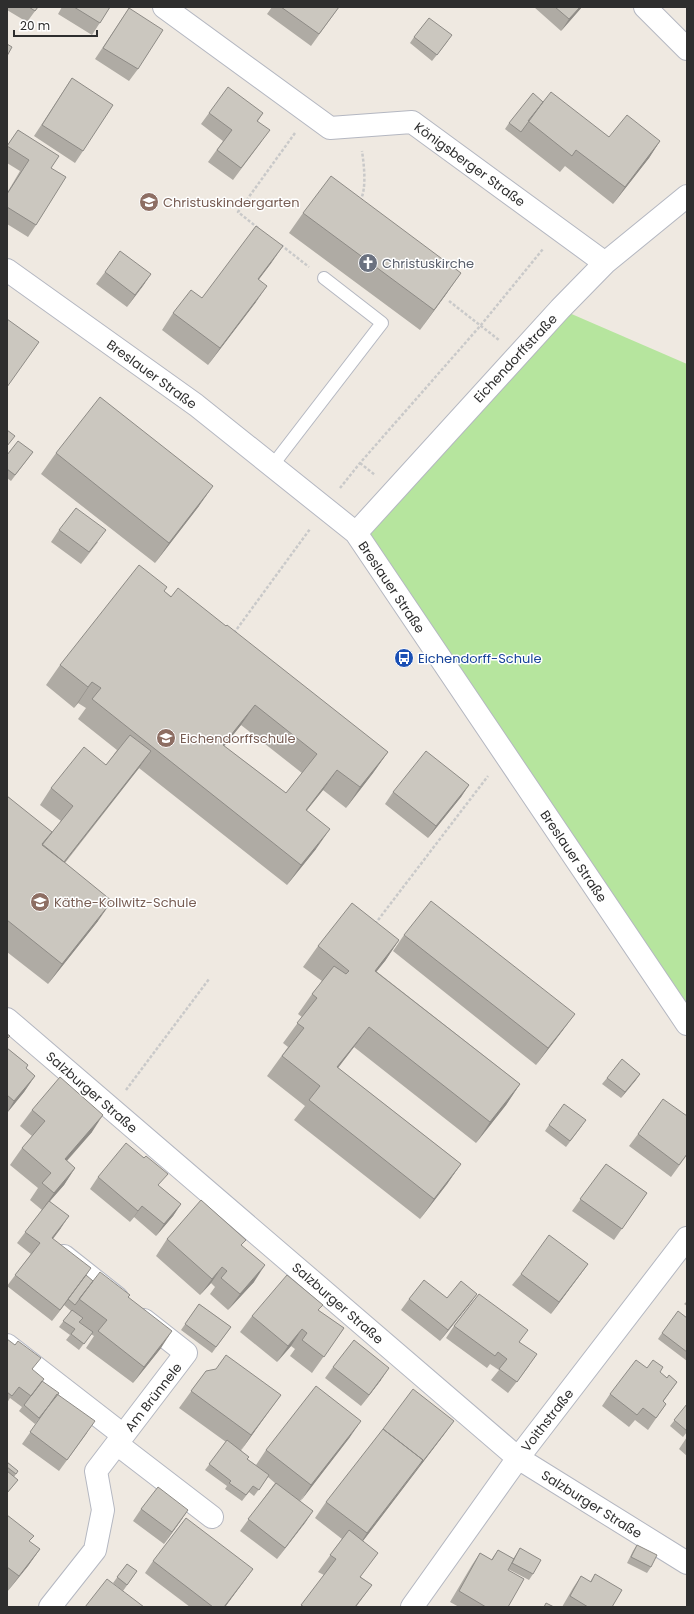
<svg xmlns="http://www.w3.org/2000/svg" width="694" height="1614" font-family="Poppins,sans-serif">
<style>
.green{fill:#b6e59e}
.lines{fill:none;stroke-linecap:round;stroke-linejoin:round}
.lane-casing{stroke:#b4b7c1;stroke-width:14}
.street-casing{stroke:#b4b7c1;stroke-width:24}
.path{stroke:#c9c9c9;stroke-width:2.5;stroke-dasharray:3 2;stroke-linecap:butt}
.lane{stroke:#fff;stroke-width:12}
.street{stroke:#fff;stroke-width:22}
.wall{fill:#afaba4;fill-rule:evenodd}
.shaded-wall{fill:#8e8b86}
.building{fill:#cbc7bf;stroke:#8e8b86;fill-rule:evenodd}
.labels{text-anchor:middle;stroke-width:3;stroke-linejoin:round;paint-order:stroke}
.street-label{font-size:13px;fill:#2e2e2e;stroke:#fff}
.education-label{font-size:13px;fill:#785e54;stroke:#fff;text-anchor:start}
.worship-label{font-size:13px;fill:#5b616d;stroke:#fff;text-anchor:start}
.transit-label{font-size:13px;fill:#164399;stroke:#fff;text-anchor:start}
</style>
<rect width="100%" height="100%" fill="#efe9e1"/>
<!-- green -->
<path class="green" d="M560 309 687 364V1024L356 533Z"/>
<g class="lines">
<!-- lane casing -->
<g class="lane-casing">
<path id="lane" d="M272 466 382 323 324 278"/>
</g>
<!-- street casing -->
<g class="street-casing">
<path id="street" d="M164 7 330 128 412 122 605 263
M645 7 687 49
M7 270 196 405 356 533 687 1024
M356 533 560 309 605 263 687 196
M7 1019 518 1458 687 1563
M64 1256 117 1298
M7 1345 123 1435
M117 1444 212 1517
M50 1607 95 1550 103 1510 96 1471 186 1353 144 1320
M412 1607 518 1458 687 1238"/>
</g>
<!-- path -->
<path class="path" d="M360 201C367 189 364 165 362 151
M258 228 238 212 295 133
M281 245 309 267
M449 301 499 340
M360 463 375 475
M340 488 360 463 481 325 543 249
M234 633 310 529
M375 924 488 776
M126 1090 209 979"/>
<!-- lane -->
<use href="#lane" class="lane"/>
<!-- street -->
<use href="#street" class="street"/>
</g>
<!-- wall -->
<path class="wall" d="M7 7H38L27 22 7 10Z
M62 7H110L92 35 58 14Z
M272 7H339L311 46 267 14Z
M534 7H582L561 31Z
M129 8 138 69 129 81 95 59Z
M414 37 448 41 432 61 410 43Z
M72 78 83 151 75 163 34 136Z
M543 102 609 137 660 141 649 158 613 204 565 166 560 172 505 129 509 123Z
M209 113H263L258 121 262 141 233 180 208 162 223 141 201 124Z
M18 130 51 168 36 225 28 237 7 224V193L20 171 7 163V146Z
M303 213 447 293 420 330 289 233Z
M272 262 259 279 256 302 208 365 162 330 173 313 202 298Z
M105 272 151 274 127 307 96 284Z
M33 452 11 481 7 478V455Z
M56 453 199 506 155 563 41 474Z
M59 530 98 542 81 564 51 542Z
M164 591 388 752 373 773 346 808 323 790 307 810 316 849 287 885 139 768 65 863 98 921 48 984 7 952V796L49 837 61 821 40 805 51 788 106 765 117 750 78 719 86 708 78 703 74 708 46 685 60 665ZM241 725 302 773 286 793 224 746Z
M469 785 461 797 428 838 385 804 393 792Z
M404 935 563 1030 536 1065 393 951Z
M399 940 385 961 376 971 520 1084 506 1105 476 1143 354 1047 338 1068 461 1164 447 1184 420 1219 294 1120 305 1106 267 1076 288 1047 283 1043 302 1017 298 1014 312 994 322 981 303 967 318 946Z
M7 1048 28 1065 26 1068 35 1076 24 1092 7 1113Z
M640 1074 621 1098 602 1084 607 1078Z
M32 1110 92 1132 67 1161 75 1168 64 1185 50 1201 61 1228 53 1239 86 1276 93 1281 128 1297 161 1348 133 1383 86 1348 94 1336 91 1334 79 1350 66 1340 70 1335 59 1327 71 1311 64 1305 65 1304 52 1321 7 1286 31 1254 17 1243 42 1210 30 1200 38 1188 10 1165 22 1148 32 1136 20 1126Z
M549 1125 582 1126 566 1147 545 1131Z
M638 1134 687 1155 671 1177 629 1146Z
M606 1164 647 1193 614 1240 572 1211Z
M98 1177 159 1186 181 1204 173 1216 156 1236 134 1217 130 1222 90 1189Z
M167 1239 242 1245 254 1282 228 1310 210 1294 215 1287 211 1283 200 1295 156 1256Z
M588 1264 551 1314 512 1285 521 1274Z
M477 1294 469 1305 440 1341 401 1310 409 1299 447 1298Z
M687 1301V1306L684 1304Z
M199 1304 231 1327 212 1353 181 1330Z
M319 1311 344 1328 312 1373 290 1356 295 1349 291 1346 277 1362 240 1332 252 1316Z
M687 1318V1361L658 1339 662 1333Z
M454 1326 520 1342 529 1366 508 1393 491 1380 499 1370 490 1364 487 1368 446 1338Z
M7 1339 32 1370 40 1384 58 1394 87 1433 59 1471 22 1444 46 1410 35 1424 19 1411 22 1407 10 1398 7 1403Z
M333 1367 381 1380 361 1406 325 1378Z
M647 1368 660 1372 667 1378 677 1382 663 1402 666 1404 648 1430 635 1420 629 1427 602 1406 610 1394Z
M206 1371 281 1395 241 1450 247 1459 256 1465 266 1450 350 1437 300 1501 313 1511 277 1559 240 1531 275 1483 268 1477 254 1496 249 1492 242 1501 225 1489 227 1486 205 1470 226 1442 179 1408Z
M687 1404V1432L683 1437 670 1426Z
M446 1432 363 1541 361 1577 372 1585 356 1607H300L324 1575 318 1572 342 1539 315 1518 326 1502Z
M687 1437V1456L679 1449Z
M7 1462 18 1471 14 1477 18 1480 7 1493Z
M141 1509 188 1510 164 1544 133 1521Z
M7 1515 29 1542 40 1549 28 1566 7 1592Z
M637 1545 651 1567 647 1573 627 1563 633 1551Z
M520 1548 533 1574 529 1580 508 1569V1607H459L450 1602 472 1565 480 1553 491 1560 498 1550 513 1559Z
M153 1561 253 1569 225 1607H190L145 1573Z
M127 1564 137 1571 123 1591 113 1583Z
M595 1574 612 1607H562L573 1588 581 1576 590 1582Z"/>
<!-- shaded-wall -->
<path class="shaded-wall" d="M580 7H582L561 31 569 19Z
M660 141 649 158 613 204 625 187Z
M283 246 272 262 247 295 258 279Z
M461 273 447 293 420 330 434 310Z
M151 274 143 286 127 307 135 295Z
M267 286 256 302 208 365 220 348Z
M213 486 199 506 155 563 169 543Z
M92 682 78 703 74 708 88 687Z
M255 705 241 725 209 765 223 745Z
M151 751 139 768 49 882 61 866Z
M388 752 373 773 346 808 360 787Z
M337 770 323 790 291 830 306 810Z
M469 785 461 797 428 838 436 826Z
M330 829 316 849 287 885 301 865Z
M112 901 98 921 48 984 62 964Z
M399 940 385 961 361 991 375 971Z
M575 1014 563 1030 536 1065 548 1048Z
M369 1027 354 1047 323 1087 337 1067Z
M640 1074 636 1080 621 1098 625 1092Z
M35 1076 24 1092 7 1113 14 1101Z
M520 1084 506 1105 476 1143 490 1122Z
M103 1115 92 1132 53 1176 65 1159Z
M461 1164 447 1184 420 1219 434 1199Z
M75 1168 64 1185 42 1210 54 1193Z
M181 1204 173 1216 156 1236 164 1224Z
M142 1206 134 1217 130 1222 138 1211Z
M69 1216 61 1228 44 1250 52 1238Z
M588 1264 580 1275 551 1314 559 1302Z
M265 1265 254 1282 228 1310 240 1294Z
M222 1267 211 1283 200 1295 212 1279Z
M91 1268 83 1280 52 1321 60 1310Z
M477 1294 469 1305 440 1341 448 1330Z
M302 1329 291 1346 277 1362 288 1346Z
M172 1331 161 1348 133 1383 144 1367Z
M389 1368 381 1380 361 1406 369 1395Z
M281 1395 269 1411 240 1452 251 1435Z
M361 1421 350 1437 300 1502 311 1485Z
M454 1421 446 1432 356 1550 367 1533Z
M188 1510 180 1522 164 1544 172 1532Z
M313 1511 305 1523 277 1559 285 1548Z
M40 1549 28 1566 7 1592 19 1576Z
M253 1569 225 1607H224Z"/>
<!-- building -->
<path class="building" d="M29 7H38L35 11Z
M74 7H110L100 23Z
M281 7H339L319 34Z
M555 7H580L569 19Z
M129 8 163 30 138 69 103 48Z
M429 18 452 35 437 55 414 37Z
M7 44 12 47 7 56Z
M72 78 113 105 83 151 42 125Z
M228 87 263 113 257 121 270 130 241 168 217 150 232 130 209 113Z
M551 92 609 137 627 115 660 141 625 187 576 150 572 156 528 121Z
M533 93 543 102 521 132 509 123Z
M18 130 59 156 51 168 66 177 36 225 7 207V194L29 160 7 146Z
M331 176 461 273 434 310 303 213Z
M256 226 283 246 258 279 267 286 220 348 173 313 191 290 202 298Z
M120 251 151 274 135 295 105 272Z
M7 319 39 342 7 387Z
M100 397 213 486 169 543 56 453Z
M7 430 15 436 7 446Z
M18 441 33 452 15 475 7 469V455Z
M76 508 106 530 89 552 59 530Z
M139 565 167 587 164 591 171 597 178 588 226 626 227 625 388 752 360 787 337 770 306 810 330 829 301 865 92 699 101 688 92 682 88 687 60 665ZM255 705 317 754 286 793 223 745Z
M130 735 151 751 64 862 42 845 73 806 51 788 84 747 106 765Z
M426 751 469 785 436 826 393 792Z
M7 796 52 832 42 844 112 901 62 964 7 920Z
M431 901 575 1014 548 1048 404 935Z
M352 903 399 940 375 971 520 1084 490 1122 369 1027 337 1067 461 1164 434 1199 309 1100 320 1086 282 1056 304 1028 297 1023 317 998 312 994 334 966 346 974 349 971 318 946Z
M7 1034 10 1036 7 1039Z
M7 1048 28 1065 26 1068 35 1076 14 1101 7 1095Z
M622 1059 640 1074 625 1092 607 1078Z
M60 1077 103 1115 65 1159 75 1168 54 1193 42 1183 51 1173 22 1148 45 1121 32 1110Z
M663 1099 687 1116V1154L679 1165 638 1134Z
M564 1104 586 1120 570 1141 549 1125Z
M126 1143 144 1158 146 1156 168 1174 158 1185 181 1204 164 1224 142 1206 138 1211 98 1177Z
M606 1164 647 1193 622 1229 580 1199Z
M201 1200 246 1240 241 1245 265 1265 240 1294 221 1278 227 1271 222 1267 212 1279 167 1239Z
M49 1201 69 1216 52 1238 91 1268 60 1310 15 1275 40 1243 25 1232Z
M549 1235 588 1264 559 1302 521 1274Z
M100 1272 130 1295 128 1297 172 1331 144 1367 98 1331 107 1320 79 1299Z
M86 1275 93 1281 75 1305 68 1299Z
M287 1275 323 1305 318 1310 344 1328 324 1357 302 1340 307 1333 302 1329 288 1346 252 1316Z
M424 1280 447 1298 461 1281 477 1294 448 1330 409 1299Z
M479 1294 528 1330 519 1342 537 1354 517 1382 499 1369 507 1359 498 1352 495 1356 454 1326Z
M199 1304 231 1327 216 1347 185 1324Z
M72 1310 83 1318 79 1322 93 1332 84 1344 71 1334 75 1329 63 1321Z
M678 1311 687 1318V1352L662 1333Z
M7 1339 15 1345 18 1341 41 1358 32 1369 44 1379 31 1396 19 1387 12 1396 7 1392Z
M354 1340 389 1368 369 1395 333 1367Z
M226 1355 281 1395 251 1435 191 1391 206 1371 216 1369Z
M636 1360 647 1368 653 1360 663 1367 660 1372 667 1378 669 1375 677 1382 663 1401 666 1404 656 1418 643 1408 637 1415 610 1394Z
M42 1381 59 1393 39 1418 24 1405Z
M316 1386 361 1421 311 1485 266 1450Z
M413 1389 454 1421 420 1465 423 1460 383 1429Z
M57 1394 95 1421 67 1460 30 1432Z
M687 1404V1431L674 1420Z
M383 1429 423 1460 367 1533 326 1502Z
M227 1440 249 1457 247 1459 269 1475 259 1490 253 1486 246 1495 229 1483 231 1481 209 1464Z
M7 1462 18 1471 16 1474 7 1467Z
M7 1471 18 1480 7 1493Z
M276 1483 313 1511 285 1548 248 1519Z
M158 1487 188 1510 172 1532 141 1509Z
M7 1515 34 1536 29 1541 40 1549 19 1576 7 1567Z
M186 1518 253 1569 224 1607H213L153 1561Z
M349 1530 378 1553 360 1577 372 1585 355 1607H304L301 1605 336 1559 330 1555Z
M637 1545 657 1555 651 1567 631 1557Z
M520 1548 541 1560 533 1574 512 1563Z
M498 1550 514 1559 508 1570 524 1579 508 1607H486L459 1591 480 1553 492 1560Z
M127 1564 137 1571 127 1585 117 1577Z
M595 1574 622 1590 612 1607H588L570 1596 581 1576 591 1582Z
M107 1579 144 1607H85Z
M546 1603 554 1607H544Z"/>
<!-- icons -->
<defs>
<g id="school-disc" transform="scale(1)"><circle r="9.5" fill="#8d6e63" stroke="#fff"/><path d="M0-5L7-2L0 1L-7-2ZM-4 1L0 2.5L4 1V4Q0 6-4 4Z" fill="#fff"/></g>
<g id="church-disc" transform="scale(1)"><circle r="9.5" fill="#6b7280" stroke="#fff"/><path d="M-1.2-6h2.4v3.5h3.3v2.4h-3.3V6h-2.4V-.1h-3.3v-2.4h3.3Z" fill="#fff"/></g>
<g id="bus-disc" transform="scale(1)"><circle r="9.5" fill="#1a4fb4" stroke="#fff"/><path d="M-5-6H5V4H4V6H2V4H-2V6H-4V4H-5ZM-3.5-4V0h7V-4ZM-3.5 1.2v1.5H-2V1.2ZM2 1.2v1.5H3.5V1.2Z" fill="#fff"/></g>
</defs>
<g fill-rule="evenodd">
<use href="#school-disc" x="149" y="202"/>
<use href="#church-disc" x="368" y="263"/>
<use href="#bus-disc" x="404" y="658"/>
<use href="#school-disc" x="166" y="738"/>
<use href="#school-disc" x="40" y="902"/>
</g>
<g class="labels">
<!-- street labels -->
<g class="street-label">
<text transform="translate(470 164) rotate(36)" y="5">Königsberger Straße</text>
<text transform="translate(515 358) rotate(-47)" y="5">Eichendorffstraße</text>
<text transform="translate(152 374) rotate(36)" y="5">Breslauer Straße</text>
<text transform="translate(392 587) rotate(56)" y="5">Breslauer Straße</text>
<text transform="translate(574 856) rotate(56)" y="5">Breslauer Straße</text>
<text transform="translate(92 1092) rotate(41)" y="5">Salzburger Straße</text>
<text transform="translate(338 1303) rotate(41)" y="5">Salzburger Straße</text>
<text transform="translate(153 1397) rotate(-52)" y="5">Am Brünnele</text>
<text transform="translate(547 1420) rotate(-52)" y="5">Voithstraße</text>
<text transform="translate(592 1504) rotate(32)" y="5">Salzburger Straße</text>
</g>
<!-- education labels -->
<g class="education-label">
<text x="163" y="207">Christuskindergarten</text>
<text x="180" y="743">Eichendorffschule</text>
<text x="54" y="907">Käthe-Kollwitz-Schule</text>
</g>
<!-- worship labels -->
<g class="worship-label">
<text x="382" y="268">Christuskirche</text>
</g>
<!-- transit labels -->
<g class="transit-label">
<text x="418" y="663">Eichendorff-Schule</text>
</g>
</g>
<!-- border -->
<rect width="694" height="1614" fill="none" stroke="#2e2e2e" stroke-width="16"/>
<!-- scale -->
<path d="M14 30v6h83v-6" fill="none" stroke="#2e2e2e" stroke-width="2"/>
<text x="20" y="30" font-size="12" fill="#2e2e2e" stroke="#ffffff" stroke-width="3" paint-order="stroke">20 m</text>
</svg>
